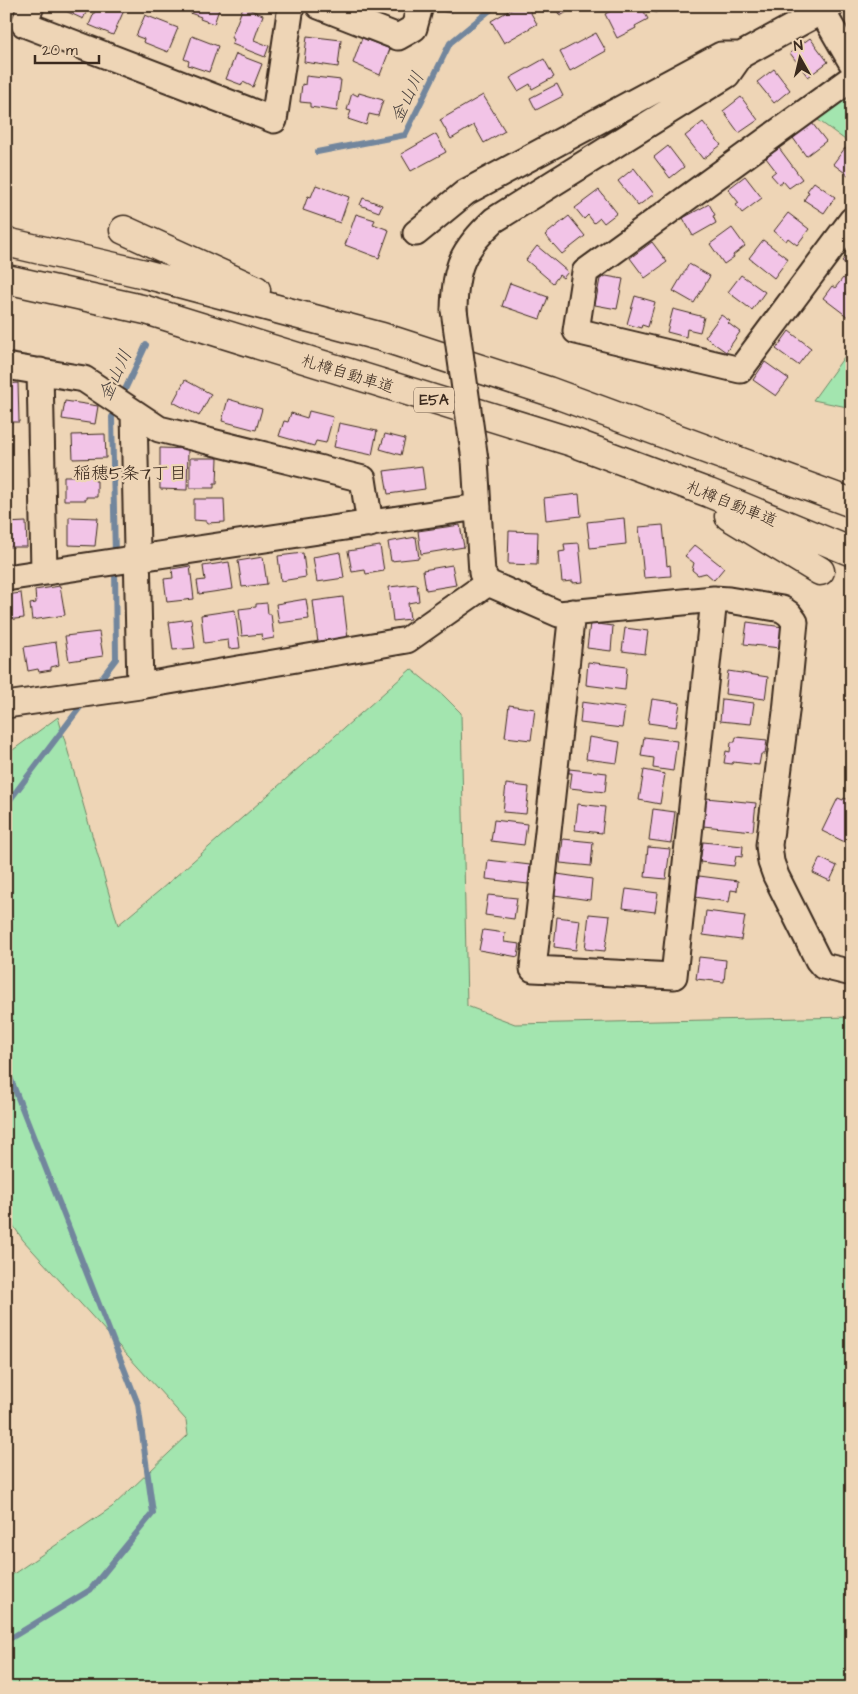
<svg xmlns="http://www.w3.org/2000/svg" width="858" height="1694" font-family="'Architects Daughter','Klee One',sans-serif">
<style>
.green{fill:#a3e5af;stroke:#6f8866}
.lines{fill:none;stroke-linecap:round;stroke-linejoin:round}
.stream{stroke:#72869d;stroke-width:6}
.building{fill:#f2c4e7;stroke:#3b2a1e}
.street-casing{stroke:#3b2a1e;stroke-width:29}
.highway-casing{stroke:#3b2a1e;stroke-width:31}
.street{stroke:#eed5b6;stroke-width:25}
.highway{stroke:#eed5b6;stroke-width:28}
.street-bridge-casing{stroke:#3b2a1e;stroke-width:29;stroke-linecap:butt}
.street-bridge{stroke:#eed5b6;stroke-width:25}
.labels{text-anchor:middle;stroke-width:4.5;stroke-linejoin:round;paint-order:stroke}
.shield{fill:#eed5b6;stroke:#715d4c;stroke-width:1}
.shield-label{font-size:15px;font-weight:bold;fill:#3b2a1e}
.street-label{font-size:16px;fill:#3b2a1e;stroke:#eed5b6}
.water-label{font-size:18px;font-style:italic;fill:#49413e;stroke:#eed5b6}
.neighbourhood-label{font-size:18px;fill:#3b2a1e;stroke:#eed5b6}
</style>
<rect width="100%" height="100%" fill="#eed5b6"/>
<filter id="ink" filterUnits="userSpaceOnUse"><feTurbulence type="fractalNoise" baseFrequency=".02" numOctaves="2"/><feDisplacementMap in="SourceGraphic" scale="10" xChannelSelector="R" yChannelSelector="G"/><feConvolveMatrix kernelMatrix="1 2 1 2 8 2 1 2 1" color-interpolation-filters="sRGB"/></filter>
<g filter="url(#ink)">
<!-- green -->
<path class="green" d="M852 95V145L814 117Z
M852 346V408L813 400Z
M411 669 443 695 461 713 467 1006 515 1024 852 1017V1688H6V1579L112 1507 188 1435 186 1420 23 1240 6 1215V755L58 717 118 925 159 891Z"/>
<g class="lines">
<!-- stream -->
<path class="stream" d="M317 152 405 135 450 43 495 6
M121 398 146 345
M115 556 112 417 117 407
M97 684 116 659 115 566
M6 805 84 702
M6 1067 138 1404 153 1513 90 1590 6 1641"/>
</g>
<!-- building -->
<path class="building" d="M55 6H89L83 19Z
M97 6H122L125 8 113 35 89 25Z
M193 6H220L214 24 200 19 201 17 190 13Z
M431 6H452L451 13 430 9Z
M517 6H527L537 24 504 43 491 21Z
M554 6H578L560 16Z
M620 6H641L648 19 635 26 636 28 617 38 605 14Z
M652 6H678L669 11 667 6 655 13Z
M243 7 263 15 254 40 269 46 265 57 232 44 234 39 231 38Z
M145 15 178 28 168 52 143 42 144 39 136 36Z
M596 33 606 51 570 71 560 52Z
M192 36 218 46 209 72 188 65 189 61 184 59Z
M307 36 341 40 338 67 304 62Z
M362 38 390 49 380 75 353 63Z
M810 38 828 62 808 77 790 53Z
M236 54 262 64 253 87 243 82 242 85 226 79Z
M544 59 554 77 532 89 530 84 518 91 510 78Z
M774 69 790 90 774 103 757 82Z
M306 76 341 80 337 111 310 107V103L300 102 302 84 305 85Z
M557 84 563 96 536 110 530 98Z
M352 93 358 96 359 93 383 100 378 116 369 114 366 125 348 119 351 111 347 110Z
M483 95 505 131 484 143 474 125 451 139 440 120Z
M741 97 758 120 739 133 723 111Z
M703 122 721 145 703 159 685 136Z
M812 123 826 141 806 156 793 138Z
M436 134 446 152 411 171 401 154Z
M668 146 684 167 670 178 654 157Z
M779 148 802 179 789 188 783 181 779 184 771 175 776 171 766 158Z
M845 148 852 153V178L833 164Z
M634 168 654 194 638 206 618 181Z
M745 176 762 198 742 213 736 205 739 203 728 189Z
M814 182 835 197 824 213 804 200 809 192 807 191Z
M316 185 349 197 340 223 303 210 308 196 311 197Z
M599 190 617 213 604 223 600 218 594 223 588 215 584 219 575 208Z
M363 198 382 205 379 212 360 205Z
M709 204 715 215 713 216 716 223 693 236 683 218Z
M788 213 809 229 797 245 788 238 786 241 774 231Z
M356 214 375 220 373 224 389 230 379 258 345 245Z
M569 216 585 236 562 254 545 235Z
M732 228 745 246 733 255 734 257 724 264 710 244Z
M763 240 788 259 774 278 749 258Z
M652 242 667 262 645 278 630 258Z
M537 246 568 272 563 278 559 275 553 283 526 260Z
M852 249V268L842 261Z
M689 264 710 276 694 303 673 291Z
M741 275 765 292 752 310 728 292Z
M606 276 623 279 617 309 595 305 600 279Z
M843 278 852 285V320L823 298 832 286 835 288Z
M510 283 548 297 540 319 502 306Z
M635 296 655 302 648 327 642 325 641 328 627 324Z
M673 309 704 317 700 332 687 329 686 337 667 332Z
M721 315 730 321 728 323 740 332 726 352 705 337Z
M789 331 811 348 798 365 776 349Z
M765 362 789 379 776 396 753 380Z
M185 380 211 394 199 416 173 402Z
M18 383 19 422H6V384Z
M228 399 262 409 256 430 222 421Z
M65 401 98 406 95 424 62 419Z
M309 411 333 417 326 443 316 441 314 446 279 436 284 421 288 422 291 413 307 418Z
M339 423 377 431 372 455 334 447Z
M105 434 106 458 73 459 72 435Z
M385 434 405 439 401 455 380 449Z
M160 448 188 449 187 490 160 489Z
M190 458H218L217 483H214V488H190Z
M422 466 425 489 388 494 384 471Z
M64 476H95V481H97V497H86V500H64Z
M579 494 581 516 546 520 544 498Z
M194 499H224L225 522 206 523V521L194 520Z
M69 517 98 518 95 546 69 545Z
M624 518 626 544 590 548 587 522Z
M26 522 27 547H6V523Z
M460 525 464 547 421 554 418 531Z
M663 525 667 566 670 565 671 576 644 578 639 527Z
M509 531 538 532 537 565 508 564Z
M416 537 419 558 391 561 388 542Z
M579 543 583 582 573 583V581L562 582 559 552 565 551 564 544Z
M695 545 724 568 714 580 706 573 698 575 692 570 694 563 685 556Z
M380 546 384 571 366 574 365 570 352 572 348 551Z
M340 552 344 578 317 582 313 557Z
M303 553 306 577 281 581 278 556Z
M263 557 267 584 242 587 238 561Z
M229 562 233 589 199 594 197 581 205 580 203 566Z
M452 565 456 585 426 590 423 570Z
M190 566 194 599 167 602 164 579 173 578 172 569Z
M417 584 419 601 408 603 410 619 393 621 389 587Z
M60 586 65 615 32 620 30 604 36 603 35 590Z
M21 593 24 618 6 620V595Z
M343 597 348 639 318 643 313 601Z
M306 599 309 619 279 623 276 604Z
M267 603 268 614H271L274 638 263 640 262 634 242 636 239 609 256 607V604Z
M235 610 240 648 229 649 228 640 204 643 201 615Z
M191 619 195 648 173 650 169 622Z
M747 622 783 627 780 648 744 644Z
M590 623 613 626 611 651 587 648Z
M625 628 648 631 645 654 622 651Z
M99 632 103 656 69 661 65 636Z
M56 642 59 665 51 667V670L39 672 38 669 28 671 24 647Z
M588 662 627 667 625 690 586 685Z
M728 671 768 677 765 699 725 694Z
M652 699 680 703 676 727 648 723Z
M722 699 754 703 751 724 720 721Z
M582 702 625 708 622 728 580 723Z
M509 705 535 709 531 740 505 737Z
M589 737 620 742 617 763 586 759Z
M644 737 677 741 673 771 653 768 654 758 641 756Z
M736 737 767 740 765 754H761L759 765 733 762 732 764 724 763 726 751 730 752 731 742H735Z
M569 769 607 773 605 792 570 788 572 773H569Z
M644 770 665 774 660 804 639 800Z
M506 784 529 787 526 814 503 812Z
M706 798 756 803 753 831 703 826Z
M838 798 843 800 844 798 852 801V838L849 844 822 831Z
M578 804 605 807 602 833 575 830Z
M653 809 675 812 671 843 649 840Z
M494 820 527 824 524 845 491 841Z
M563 839 593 842 591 866 560 863Z
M703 842 743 846 742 857 736 856 734 866 700 862Z
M648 847 670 849 666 879 645 877Z
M820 858 837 866 830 881 813 873Z
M488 860 530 865 528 884 486 879Z
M557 874 592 879 590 900 554 895Z
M699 876 738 881 737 891 731 890 729 902 695 897Z
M626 889 658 893 655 912 623 908Z
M488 895 517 898 514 919 485 915Z
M706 911 745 916 741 940 703 935Z
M589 914 610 916 605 951 585 949Z
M557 917 580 920 576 950 554 947Z
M483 930 505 933 504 942 520 944 518 957 479 950Z
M699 957 726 960 724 982 696 979Z"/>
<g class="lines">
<!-- street casing -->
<g class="street-casing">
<path id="street" d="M31 6 24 24 274 120 291 6
M319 6 398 37 414 28 420 6
M822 11 852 63
M852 78 585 272 576 331 740 370 852 220
M416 233 466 192 721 55H741
M454 310C455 266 462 250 494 220L727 75 741 55 831 6
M6 366 84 379 159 429 363 479 370 524
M40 371 44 572
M134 413 140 686
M475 460 482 573 488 583 559 614 714 599 729 600 782 609 789 614 795 622 786 712 769 845 771 862 776 876 818 960 823 966 852 973
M6 578 478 507
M572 612 533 969 674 976 714 599
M6 705 140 686 407 640 488 583"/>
</g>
<!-- highway casing -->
<g class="highway-casing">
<path id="highway" d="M124 230 256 290
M6 242 145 274 382 337 548 391 852 503
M6 279 146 310 572 442 709 493 852 552
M729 516 820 571"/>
</g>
<!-- street -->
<use href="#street" class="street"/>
<!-- highway -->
<use href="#highway" class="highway"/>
<!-- street-bridge casing -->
<g class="street-bridge-casing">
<path id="street-bridge" d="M454 310 475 460"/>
</g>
<!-- street-bridge -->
<use href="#street-bridge" class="street-bridge"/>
</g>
</g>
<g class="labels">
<!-- shield labels -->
<rect class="shield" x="414" y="387.5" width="40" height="25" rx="4"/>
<g class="shield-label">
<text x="434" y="405">E5A</text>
</g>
<!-- street labels -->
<g class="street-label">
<text transform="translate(348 373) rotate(17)" y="6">札樽自動車道</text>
<text transform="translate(732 503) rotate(22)" y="6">札樽自動車道</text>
</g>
<!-- water labels -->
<g class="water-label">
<text transform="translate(407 97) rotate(-64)" y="6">金山川</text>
<text transform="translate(115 375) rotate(-65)" y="6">金山川</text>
</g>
<!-- neighbourhood labels -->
<g class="neighbourhood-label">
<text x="130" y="479">稲穂5条7丁目</text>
</g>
</g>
<!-- margin -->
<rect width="858" height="1694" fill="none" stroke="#eed5b6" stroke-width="25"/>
<rect x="12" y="12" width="833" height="1669" fill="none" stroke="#3b2a1e" stroke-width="2" filter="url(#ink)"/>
<!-- north arrow -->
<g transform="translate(800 58) rotate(352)" stroke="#eed5b6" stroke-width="4" paint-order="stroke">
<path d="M0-4L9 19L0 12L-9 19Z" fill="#3b2a1e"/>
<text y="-8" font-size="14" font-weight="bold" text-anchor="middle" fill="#3b2a1e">N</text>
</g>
<!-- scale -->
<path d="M35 55v8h64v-8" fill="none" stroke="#3b2a1e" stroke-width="2.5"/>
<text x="42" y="55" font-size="15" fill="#3b2a1e" stroke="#eed5b6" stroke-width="4" paint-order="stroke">20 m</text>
</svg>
